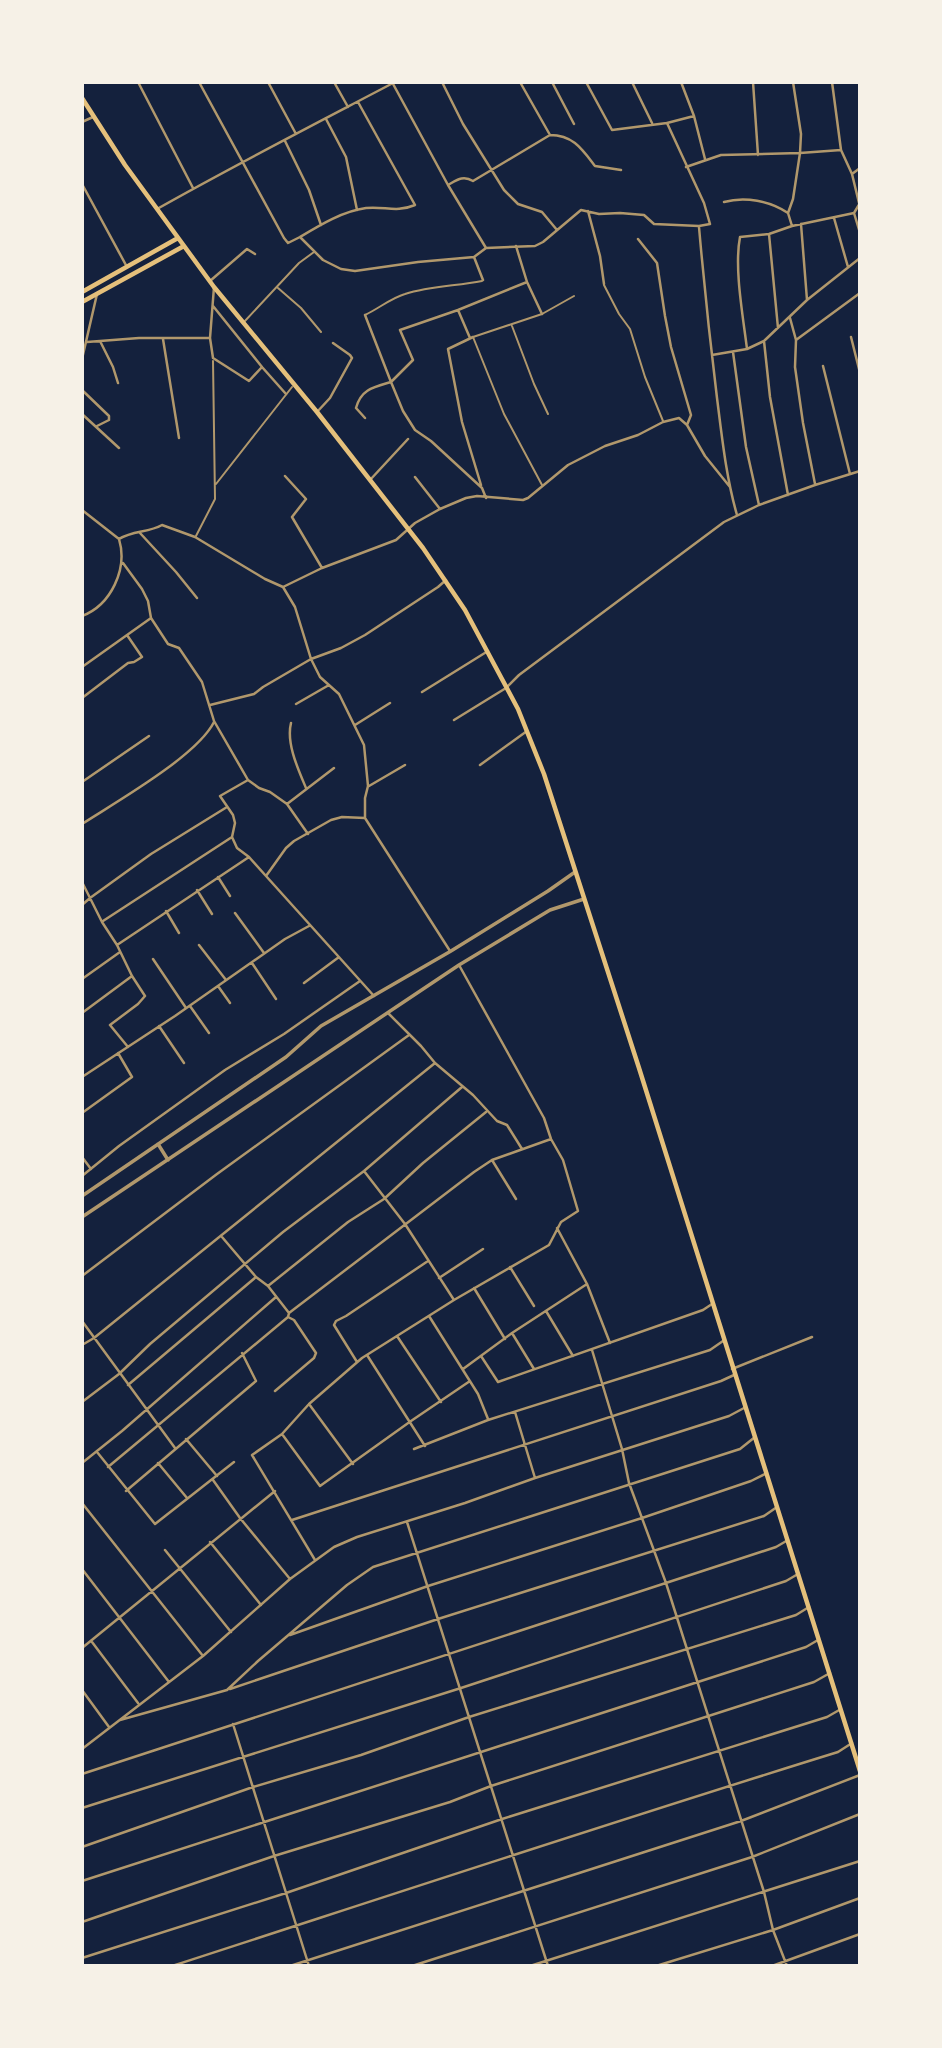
<svg xmlns="http://www.w3.org/2000/svg" width="942" height="2048" font-family="Poppins,sans-serif">
<style>
.lines{fill:none;stroke-linecap:round;stroke-linejoin:round}
.pedestrian{stroke:#b1986c;stroke-width:2}
.minor{stroke:#b1986c;stroke-width:2.5}
.tertiary{stroke:#b1986c;stroke-width:3.5}
.secondary{stroke:#e5c07b;stroke-width:4.5}
</style>
<rect width="100%" height="100%" fill="#14213d"/>
<g class="lines">
<!-- pedestrian -->
<path class="pedestrian" d="M604 285 619 314 630 329 645 377 663 421
M278 288 301 308 321 332
M365 315C378 309 391 298 405 294 430 286 457 286 482 281
M244 322 299 263 314 252
M512 326 534 384 548 414
M216 484 292 387
M542 485 504 414 473 337 542 314 574 296
M196 536 215 499 213 361"/>
<!-- minor -->
<path class="minor" d="M138 82 193 188
M199 82 284 238 288 243 300 237
M268 82 296 134
M334 82 348 107
M392 82 448 185 486 248
M442 82 463 124 504 190 518 204 542 212 557 230
M520 82 550 135
M552 82 574 124
M586 82 612 130 667 123 694 116
M632 82 652 123
M681 82 694 116 705 159
M753 82 758 155
M832 82 841 150 852 174 859 203
M358 102 415 205C396 213 385 206 366 208 343 211 320 225 300 237L323 260 341 269 355 271 418 262 474 257 486 248 535 246 543 242 581 210 599 214 620 213 644 215 654 224 699 226 710 224 704 203 667 123
M326 119 346 157 357 210
M82 122 93 117
M285 141 309 190 321 225
M686 167 721 155 800 153 841 150
M852 174 860 168
M82 184 127 267
M448 185C457 180 463 175 473 181L550 135C573 135 582 149 595 166L621 170
M724 202C745 196 770 201 788 213
M157 209C235 165 315 124 395 82
M588 211 600 256 604 284
M854 213 860 233
M834 218 848 267
M801 224 807 300
M792 226 788 213 793 199 800 153 801 134 793 82
M699 227C704 284 710 341 717 398 722 437 726 477 737 515
M769 234 778 328
M638 239 657 263 665 316 671 347 691 415 687 425
M516 246 527 282 542 314
M474 257 483 280
M210 281 247 249 255 254
M214 287 210 338 213 358 249 381 262 367
M213 306 262 367 286 394
M458 310 470 338
M790 318 796 340 795 367 803 423 815 484
M473 337 448 349 462 422 481 485
M851 337 860 373
M163 339 179 438
M796 340 860 293
M100 341 113 367 118 383
M764 341 770 397 788 495
M87 342 139 338H210
M747 349C743 316 734 268 740 237L769 234 792 226 854 213 860 203
M733 352 746 447 759 505
M712 355 747 349 764 341 807 300 860 258
M82 359 97 294
M823 366 850 474
M82 390 109 416V420L97 426
M317 412 330 398 352 358 350 355 333 343
M82 414 119 448
M365 418 356 408C361 389 374 387 391 382L365 315
M285 476 306 499 292 517 322 568
M415 477 440 509
M370 480 408 439
M486 498 482 488 431 441 415 430 403 411 391 382 413 360 400 330 458 310 527 282
M82 510 119 539
M140 533 176 572 197 598
M123 563 142 589 148 601 151 618 168 644 179 648 202 682 214 721 248 780 259 788 270 792 287 804 308 834
M283 587 322 568 396 540 415 523 440 509 466 498 477 496 523 500 528 498 568 465 605 446 638 435 663 422 679 418 687 425 705 456 730 487
M82 616C111 605 128 569 119 539 133 530 148 533 162 525L195 537 265 579 283 587 295 607 311 659 320 677 339 694 364 745 368 786 365 798V818L450 951
M82 667 151 618
M422 692 488 651
M82 698 128 663 134 662 142 657 127 635
M296 704 329 685
M210 705 254 694 263 687 311 659 341 648 365 635 438 587 446 580
M454 720 506 688 519 675 724 522 759 505 815 485 860 471
M291 723C286 743 298 769 306 788
M355 725 390 703
M480 765 527 731
M248 780 220 796 233 815 235 823 232 837 237 848 249 857 266 876 374 996
M82 782 149 736
M369 786 405 765
M287 804 334 768
M82 824C116 802 197 756 214 722
M266 876 286 848 294 841 331 820 342 817 365 818
M218 877 230 896
M82 882 102 922 117 945 132 976 145 996 138 1004 110 1025 128 1047
M197 890 212 914
M82 905 90 898 151 854 227 807
M166 911 179 933
M235 913 264 953
M103 921 232 837
M117 945 249 857
M199 945 226 980
M153 959 186 1008
M252 963 276 999
M82 979 120 952
M304 983 339 957
M218 986 230 1003
M190 1006 209 1033
M82 1013 132 976
M388 1013 421 1046 435 1063 473 1095 497 1121 507 1125 522 1149
M159 1026 184 1063
M82 1077 175 1016 285 939 309 926
M82 1113 132 1077 118 1053
M82 1157 91 1169
M492 1160 516 1199
M364 1171 405 1224 454 1300
M82 1176 119 1146 225 1070 284 1034 360 981
M557 1228 587 1284 610 1343
M222 1237 256 1277 268 1286 289 1313
M510 1267 534 1306
M82 1276 217 1174 409 1035
M439 1278 483 1249
M268 1286 348 1222 384 1199 423 1163 486 1112
M474 1288 505 1339
M546 1311 573 1356
M429 1316 478 1394 488 1419
M82 1321 175 1448
M512 1333 534 1369
M397 1336 441 1402
M82 1345 94 1338 435 1063
M592 1350 622 1449 629 1483 666 1583 764 1892 773 1930 787 1966
M367 1355 425 1446
M481 1356 498 1382 703 1310 712 1304
M357 1362 334 1325 336 1321 346 1316 428 1261
M463 1369 512 1333 587 1284
M732 1369 812 1337
M128 1385 256 1277
M275 1391 314 1358 316 1353 294 1320 288 1317
M82 1402 119 1374 150 1344 283 1232 364 1171 462 1087
M309 1404 353 1464
M515 1412 535 1478
M282 1434 320 1486 411 1421 470 1381
M186 1439 217 1476
M414 1449 488 1420 710 1350 723 1341
M97 1452 155 1524 234 1462
M82 1463 122 1431 276 1297
M158 1463 187 1498
M108 1467 288 1317 289 1313 474 1172 492 1160 551 1139
M213 1480 240 1518 290 1579
M126 1491 256 1381 242 1353
M82 1503 203 1656
M292 1520 721 1381 734 1375
M407 1522 548 1966
M210 1542 261 1605
M165 1550 231 1632
M315 1560 252 1455 282 1434 309 1404 362 1358 454 1300 549 1245 561 1222 578 1211 563 1160 551 1139 544 1118 459 965
M82 1569 169 1682
M290 1635 428 1586 642 1518 751 1481 767 1473
M92 1642 138 1703
M82 1648 275 1491
M230 1689 438 1619 764 1516 777 1507
M82 1690 109 1727
M120 1720 227 1690 258 1661 347 1585 373 1567 740 1449 755 1437
M233 1724 309 1966
M82 1749 203 1656 290 1579 334 1547 357 1537 465 1503 535 1478 729 1416 744 1408
M82 1774 776 1547 788 1540
M82 1808 461 1688 786 1581 798 1574
M82 1847 253 1787 361 1755 469 1717 796 1615 809 1607
M82 1881 806 1647 818 1640
M82 1922 274 1856 450 1802 491 1786 814 1682 830 1673
M82 1958 286 1893 502 1819 827 1717 841 1709
M172 1966C394 1894 615 1821 838 1752L852 1743
M290 1966 741 1821 860 1775
M412 1966 752 1857 860 1814
M530 1966 860 1861
M656 1966 773 1930 860 1898
M772 1966 860 1934"/>
<!-- tertiary -->
<path class="tertiary" d="M158 1144 168 1160
M82 1196 286 1057 321 1026 451 951 548 891 575 872
M82 1217 459 965 550 910 584 899"/>
<!-- secondary -->
<path class="secondary" d="M82 98 125 165 214 287 317 412 423 548 465 610 518 709 544 774 639 1068 860 1771
M82 292 178 238
M82 302 184 246"/>
</g>
<!-- border -->
<rect width="942" height="2048" fill="none" stroke="#f6f1e7" stroke-width="168"/>
</svg>
